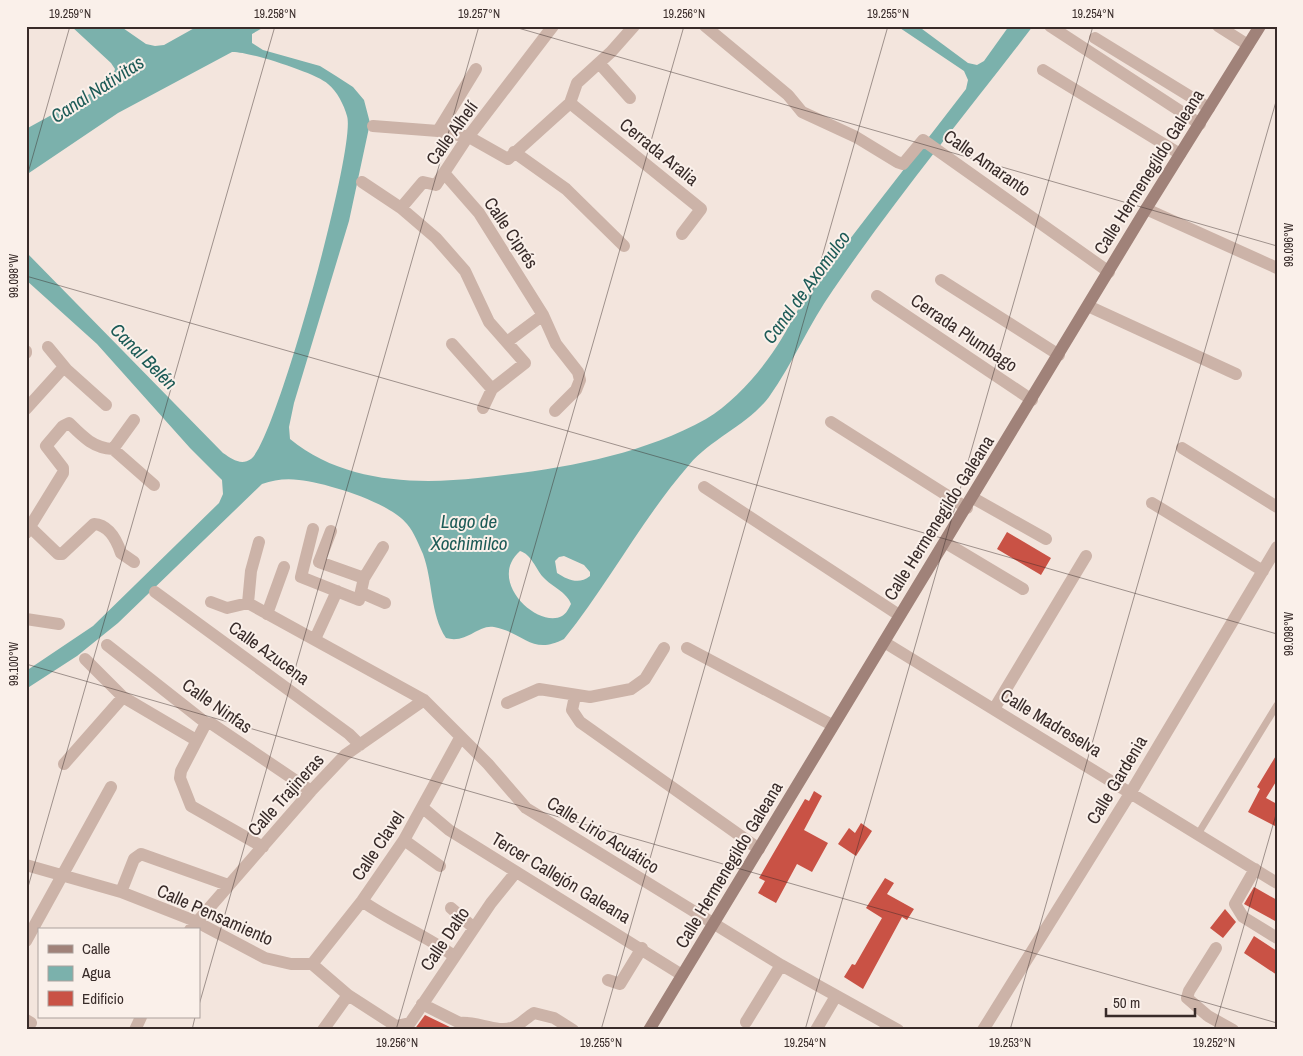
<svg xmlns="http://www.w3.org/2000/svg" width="1303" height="1056" font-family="'Archivo Narrow',sans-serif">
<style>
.water{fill:#7bb1ac;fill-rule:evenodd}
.building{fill:#c95245}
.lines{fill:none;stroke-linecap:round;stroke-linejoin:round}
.lane{stroke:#ccb3a8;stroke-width:7}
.street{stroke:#ccb3a8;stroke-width:12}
.secondary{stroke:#a08279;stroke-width:12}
.ticks{fill:none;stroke:#382b29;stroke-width:1;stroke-opacity:0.45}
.labels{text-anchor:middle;stroke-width:4;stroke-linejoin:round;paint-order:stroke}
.street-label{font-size:18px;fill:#382b29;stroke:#faf0ea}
.water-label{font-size:19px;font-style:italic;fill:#1d5b57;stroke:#faf0ea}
.neatline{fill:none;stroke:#382b29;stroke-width:2}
.ticks-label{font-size:12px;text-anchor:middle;fill:#382b29}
</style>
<rect width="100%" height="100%" fill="#f3e5dd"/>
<!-- water -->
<path class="water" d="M71 26H120L146 44 155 46 164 45 198 26H266L252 34V43L263 50 320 66 336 76 353 87 364 100 370 123 349 221 294 403 289 427 290 439C342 482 414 485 478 478 554 470 638 457 706 419 736 401 764 368 782 338 791 323 798 308 808 294 860 225 914 157 966 89L968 80 964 71 897 26H918L968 63 977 65 984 61 1009 26H1033C966 114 895 199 833 290 809 324 793 363 769 397 748 425 712 438 689 465 642 519 609 583 564 639 532 656 523 632 494 627 478 624 467 644 446 638 430 614 433 581 423 554 419 545 414 532 407 524 389 502 327 483 299 480 286 478 274 480 262 484L118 623 77 656 26 689V671L93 626 219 503 223 494 222 480 190 448 97 344 26 280V252L223 453C232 459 241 466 251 459 275 443 357 145 347 116 344 105 337 91 328 84 316 73 247 51 232 52L118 113 26 175V129L106 85 112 79 115 69 111 63ZM520 551C531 554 536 569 543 577 552 587 567 592 571 604 569 608 566 614 562 616 538 629 486 581 520 551ZM564 556 584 565 590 572V576C579 585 568 580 557 573L555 561 559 557Z"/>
<!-- building -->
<path class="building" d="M1007 532 1051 558 1041 575 997 549Z
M1277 754V780L1266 798 1277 804V827L1248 812 1260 789 1257 787Z
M814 791 822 796 804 830 828 843 812 872 797 864 776 903 758 893 765 881 759 878 805 799 809 801Z
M861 823 872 831 856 856 838 844 849 828 855 833Z
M885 878 894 883 887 894 914 909 907 920 902 917 863 989 844 977 852 964 855 965 882 918 866 908Z
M1254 887 1277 900V922L1244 904Z
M1225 909 1236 922 1223 938 1210 928Z
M1254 936 1277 951V975L1244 953Z
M425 1015 454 1029V1030H414Z"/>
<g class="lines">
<!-- lane -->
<path class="lane" d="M1198 834 1277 705"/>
<!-- street -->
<path class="street" d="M705 26 788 95 802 112 856 137 897 162 903 164 923 140 1109 272
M1050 26 1200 124
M1218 26 1248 45
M1095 38 1209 108
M599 63 630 98
M1043 70 1180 154
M570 103 701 209 682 234
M373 126 438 131 469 137 508 159 570 103 577 83 611 52 634 26
M438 131 476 69
M514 152 566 189 624 246
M444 173 479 213 543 315 556 344 578 372 580 380 576 390 555 411
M362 182 401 208 436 238 465 271 489 322 525 363 492 389 483 408
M401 208 423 182 436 185 465 141 553 26
M1146 209 1277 268
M941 280 1059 355
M877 296 1032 400
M1088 306 1236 374
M507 342 543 315
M452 344 492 389
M48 347 67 370 106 405
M26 351V353
M26 409 64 367
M831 422 967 508
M1182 448 1277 507
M113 449 154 485
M704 487 899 615
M973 498 1046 539
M1152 503 1263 571
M31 528 58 554H62L94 524C109 525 117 541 121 553L134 562
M313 529 301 577 359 600 364 578 383 547
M331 531 319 562 364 578
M26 533 63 473V468L46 446 63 426 69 423C82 436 93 448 113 449L134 420
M946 543 1023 589
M155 592 349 734 360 745
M362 593 385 603
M211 602 227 608 248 603 424 700 488 764 526 808 781 965 898 1030
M248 603 251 571 259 542
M267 614 284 567
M26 619 59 624
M315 639 337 591
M884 642 1277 883
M107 645 206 723 212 724 311 791
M687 648 832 725
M85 659 123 697
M575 696 572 710 580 722 759 849
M507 703 539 689 590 697 631 689 645 679 664 648
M994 709 1086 556
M206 723 181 771 180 778 191 806 263 847
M64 764 123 697 196 740
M423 808 449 830 682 975
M404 840 440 866
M26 865 121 892 195 921 265 958 291 964H312L348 995 396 1026 410 1023 491 903 516 872
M1255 869 1235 904 1243 917 1277 938
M121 892 134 859 141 854 228 885
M362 901C392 922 425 935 454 956
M451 908 474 928
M190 930 311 791 345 755 424 700
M26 941 111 787
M1216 948 1189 991 1187 998 1208 1016 1233 1030
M312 964 362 901 404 840 460 738
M608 980 620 984 642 948
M422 1004 460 1023
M26 1020 31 1023
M746 1022 781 965
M135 1030 141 1017
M323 1030 348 995
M463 1030 460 1023C477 1021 498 1034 514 1027 521 1024 527 1017 534 1013L554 1018 573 1030
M816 1030 836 996
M983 1030 1131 792 1277 547"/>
<!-- secondary -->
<path class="secondary" d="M649 1030 1146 209 1260 26"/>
</g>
<!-- ticks -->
<path class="ticks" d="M511 26 1277 246M26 180 70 26M26 276 1277 634M26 664 1277 1023M26 894 275 26M199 1005 479 26M192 1030 195 1017M396 1030 684 26M601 1030 888 26M805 1030 1093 26M1010 1030 1277 98M1214 1030 1277 811"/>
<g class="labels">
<!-- street labels -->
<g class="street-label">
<text transform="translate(452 133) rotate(-54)" y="6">Calle Alhelí</text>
<text transform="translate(659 152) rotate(39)" y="6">Cerrada Aralia</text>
<text transform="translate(987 163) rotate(35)" y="6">Calle Amaranto</text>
<text transform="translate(1149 172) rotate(-58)" y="6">Calle Hermenegildo Galeana</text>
<text transform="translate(511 233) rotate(56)" y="6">Calle Ciprés</text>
<text transform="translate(964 333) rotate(34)" y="6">Cerrada Plumbago</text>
<text transform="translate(939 518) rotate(-58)" y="6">Calle Hermenegildo Galeana</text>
<text transform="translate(269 653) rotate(36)" y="6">Calle Azucena</text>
<text transform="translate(217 706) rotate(35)" y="6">Calle Ninfas</text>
<text transform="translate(1051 723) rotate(31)" y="6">Calle Madreselva</text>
<text transform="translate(1117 780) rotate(-59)" y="6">Calle Gardenia</text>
<text transform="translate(286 795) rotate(-48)" y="6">Calle Trajineras</text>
<text transform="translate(603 835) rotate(32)" y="6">Calle Lirio Acuático</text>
<text transform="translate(378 846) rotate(-56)" y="6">Calle Clavel</text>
<text transform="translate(729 865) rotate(-59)" y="6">Calle Hermenegildo Galeana</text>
<text transform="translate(561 878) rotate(31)" y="6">Tercer Callejón Galeana</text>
<text transform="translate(215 915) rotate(24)" y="6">Calle Pensamiento</text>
<text transform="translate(445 939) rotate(-56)" y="6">Calle Dalto</text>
</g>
<!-- water labels -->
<g class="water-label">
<text transform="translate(97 89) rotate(-33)" y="7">Canal Nativitas</text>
<text transform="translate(806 287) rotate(-54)" y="7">Canal de Axomulco</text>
<text transform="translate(144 356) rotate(45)" y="7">Canal Belén</text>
<text x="469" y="528">Lago de<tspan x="469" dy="22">Xochimilco</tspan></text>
</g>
</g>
<!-- border -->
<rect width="1303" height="1056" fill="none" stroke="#faf0ea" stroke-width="55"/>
<!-- legend -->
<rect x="38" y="928" width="162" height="90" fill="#faf0ea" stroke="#aca19d"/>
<rect x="48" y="945" width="25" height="8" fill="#a08279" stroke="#aca19d"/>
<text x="82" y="954" font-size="15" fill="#382b29">Calle</text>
<rect x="48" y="966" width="25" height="15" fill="#7bb1ac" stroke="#aca19d"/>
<text x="82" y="978" font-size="15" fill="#382b29">Agua</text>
<rect x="48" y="991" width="25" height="15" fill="#c95245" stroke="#aca19d"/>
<text x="82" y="1004" font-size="15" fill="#382b29">Edificio</text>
<!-- scale -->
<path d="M1106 1008v8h89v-8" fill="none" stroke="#382b29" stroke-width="2.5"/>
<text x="1113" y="1008" font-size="15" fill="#382b29" stroke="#faf0ea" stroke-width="4" paint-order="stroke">50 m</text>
<rect x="28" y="28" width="1248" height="1000" class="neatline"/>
<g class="ticks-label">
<text x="70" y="18">19.259°N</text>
<text x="275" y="18">19.258°N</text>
<text x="479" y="18">19.257°N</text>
<text x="684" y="18">19.256°N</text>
<text x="888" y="18">19.255°N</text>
<text x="1093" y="18">19.254°N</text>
<text transform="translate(1289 245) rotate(-90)" y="4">99.096°W</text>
<text transform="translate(14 276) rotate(-90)" y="4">99.098°W</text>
<text transform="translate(1289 634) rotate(-90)" y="4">99.098°W</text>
<text transform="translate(14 664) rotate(-90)" y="4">99.100°W</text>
<text x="397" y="1047">19.256°N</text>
<text x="601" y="1047">19.255°N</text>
<text x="805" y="1047">19.254°N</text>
<text x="1010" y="1047">19.253°N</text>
<text x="1214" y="1047">19.252°N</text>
</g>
</svg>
